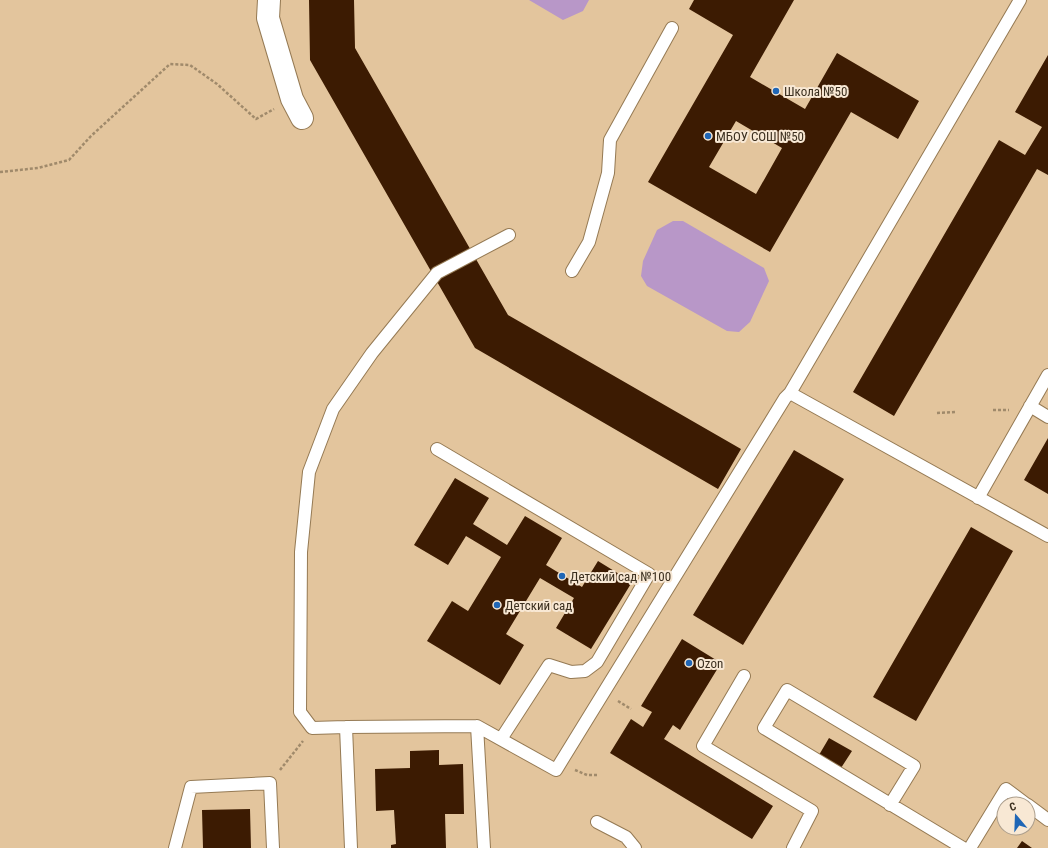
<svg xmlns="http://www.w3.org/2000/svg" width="1048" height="848" font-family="'Roboto Condensed',sans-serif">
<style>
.green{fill:#b897c8}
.building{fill:#3c1b02;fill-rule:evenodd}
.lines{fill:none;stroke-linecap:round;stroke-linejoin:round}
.service-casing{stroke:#957a54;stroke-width:14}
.minor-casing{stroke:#957a54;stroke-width:24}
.path{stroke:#a08a6b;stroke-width:2.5;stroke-dasharray:3 2;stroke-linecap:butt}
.service{stroke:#fff;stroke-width:12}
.minor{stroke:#fff;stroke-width:22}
.poi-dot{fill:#1f66b6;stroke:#f8e8d4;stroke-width:1.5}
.labels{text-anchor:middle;stroke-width:4;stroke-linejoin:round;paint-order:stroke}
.poi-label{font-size:13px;fill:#3b2f1f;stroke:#f8e8d4;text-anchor:start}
</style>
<rect width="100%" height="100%" fill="#e3c59d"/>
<!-- green -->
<path class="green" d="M529 0H589L583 11 563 20Z
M673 221H683L764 268 769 281 750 322 739 332 727 331 647 286 641 276 643 261 657 230Z"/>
<!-- building -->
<path class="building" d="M309 0H354L355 48 508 315 741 449 718 489 475 348 310 60Z
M694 0H794L750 77 805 109 837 53 919 101 898 139 851 112 770 252 648 182 733 35 689 9ZM736 121 782 148 756 194 709 167Z
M1048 55V175L1037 169 894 416 853 392 999 140 1025 155 1042 127 1015 112Z
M1048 438V494L1024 480Z
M794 450 844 479 743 645 693 615Z
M455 478 489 498 473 524 507 545 525 516 562 538 546 565 582 587 598 561 632 582 591 649 556 628 574 598 540 578 506 634 524 645 500 685 427 641 452 601 468 611 501 557 466 536 448 565 414 545Z
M971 527 1013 551 916 721 873 697Z
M682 639 721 663 680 730 673 725 664 739 773 806 752 839 610 753 631 719 643 727 652 712 641 706Z
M829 738 852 751 841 768 819 755Z
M439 750V765L463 764 464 814H445L446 848H391V845L396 844 394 810 376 811 375 769 410 768V751Z
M250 809 251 848H203L202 810Z
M1022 841 1032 848H1017Z"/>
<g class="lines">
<!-- service casing -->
<g class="service-casing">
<path id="service" d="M572 271 589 242 608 173 610 140 672 28
M790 393 1020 0
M1030 406 1048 417
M437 449 649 574 597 662 585 671 571 672 549 665 501 739
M978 498 1048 375
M744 676 703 746 812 811 793 848
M477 726 484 848
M346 727 312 728 300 712 301 552 309 472 333 409 372 353 437 273 509 235
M890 805 914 766 787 690 764 728 963 848
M1028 805 1048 820
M597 822 626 837 635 848
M175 848 191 787 270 783 273 848
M351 848 346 727 477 726 556 770 785 398 790 393 1048 536
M970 848 1006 789 1026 804"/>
</g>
<!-- minor casing -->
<g class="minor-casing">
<path id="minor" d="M269 0 268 18 292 99 302 118"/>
</g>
<!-- path -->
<path class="path" d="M0 172 38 168 69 160 91 136 170 64 190 65 217 84 256 119 274 109
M993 410H1009
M937 413 955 412
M618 701 631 709
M280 770 303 741
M575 770 587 775H598"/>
<!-- service -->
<use href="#service" class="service"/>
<!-- minor -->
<use href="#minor" class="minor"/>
</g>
<!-- markers -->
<g class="poi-dot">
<circle cx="776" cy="91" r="4"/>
<circle cx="708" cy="136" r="4"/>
<circle cx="562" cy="576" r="4"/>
<circle cx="497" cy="605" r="4"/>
<circle cx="689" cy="663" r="4"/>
</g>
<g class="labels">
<!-- poi labels -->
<g class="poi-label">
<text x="784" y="96">Школа №50</text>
<text x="716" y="141">МБОУ СОШ №50</text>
<text x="570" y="581">Детский сад №100</text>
<text x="505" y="610">Детский сад</text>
<text x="697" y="668">Ozon</text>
</g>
</g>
<!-- north arrow -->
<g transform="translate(1016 816) rotate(341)"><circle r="19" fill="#f8e8d4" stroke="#ac9e8c"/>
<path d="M0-3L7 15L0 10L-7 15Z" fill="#1f66b6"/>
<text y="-6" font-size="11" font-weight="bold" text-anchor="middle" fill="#3b2f1f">С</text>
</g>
</svg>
